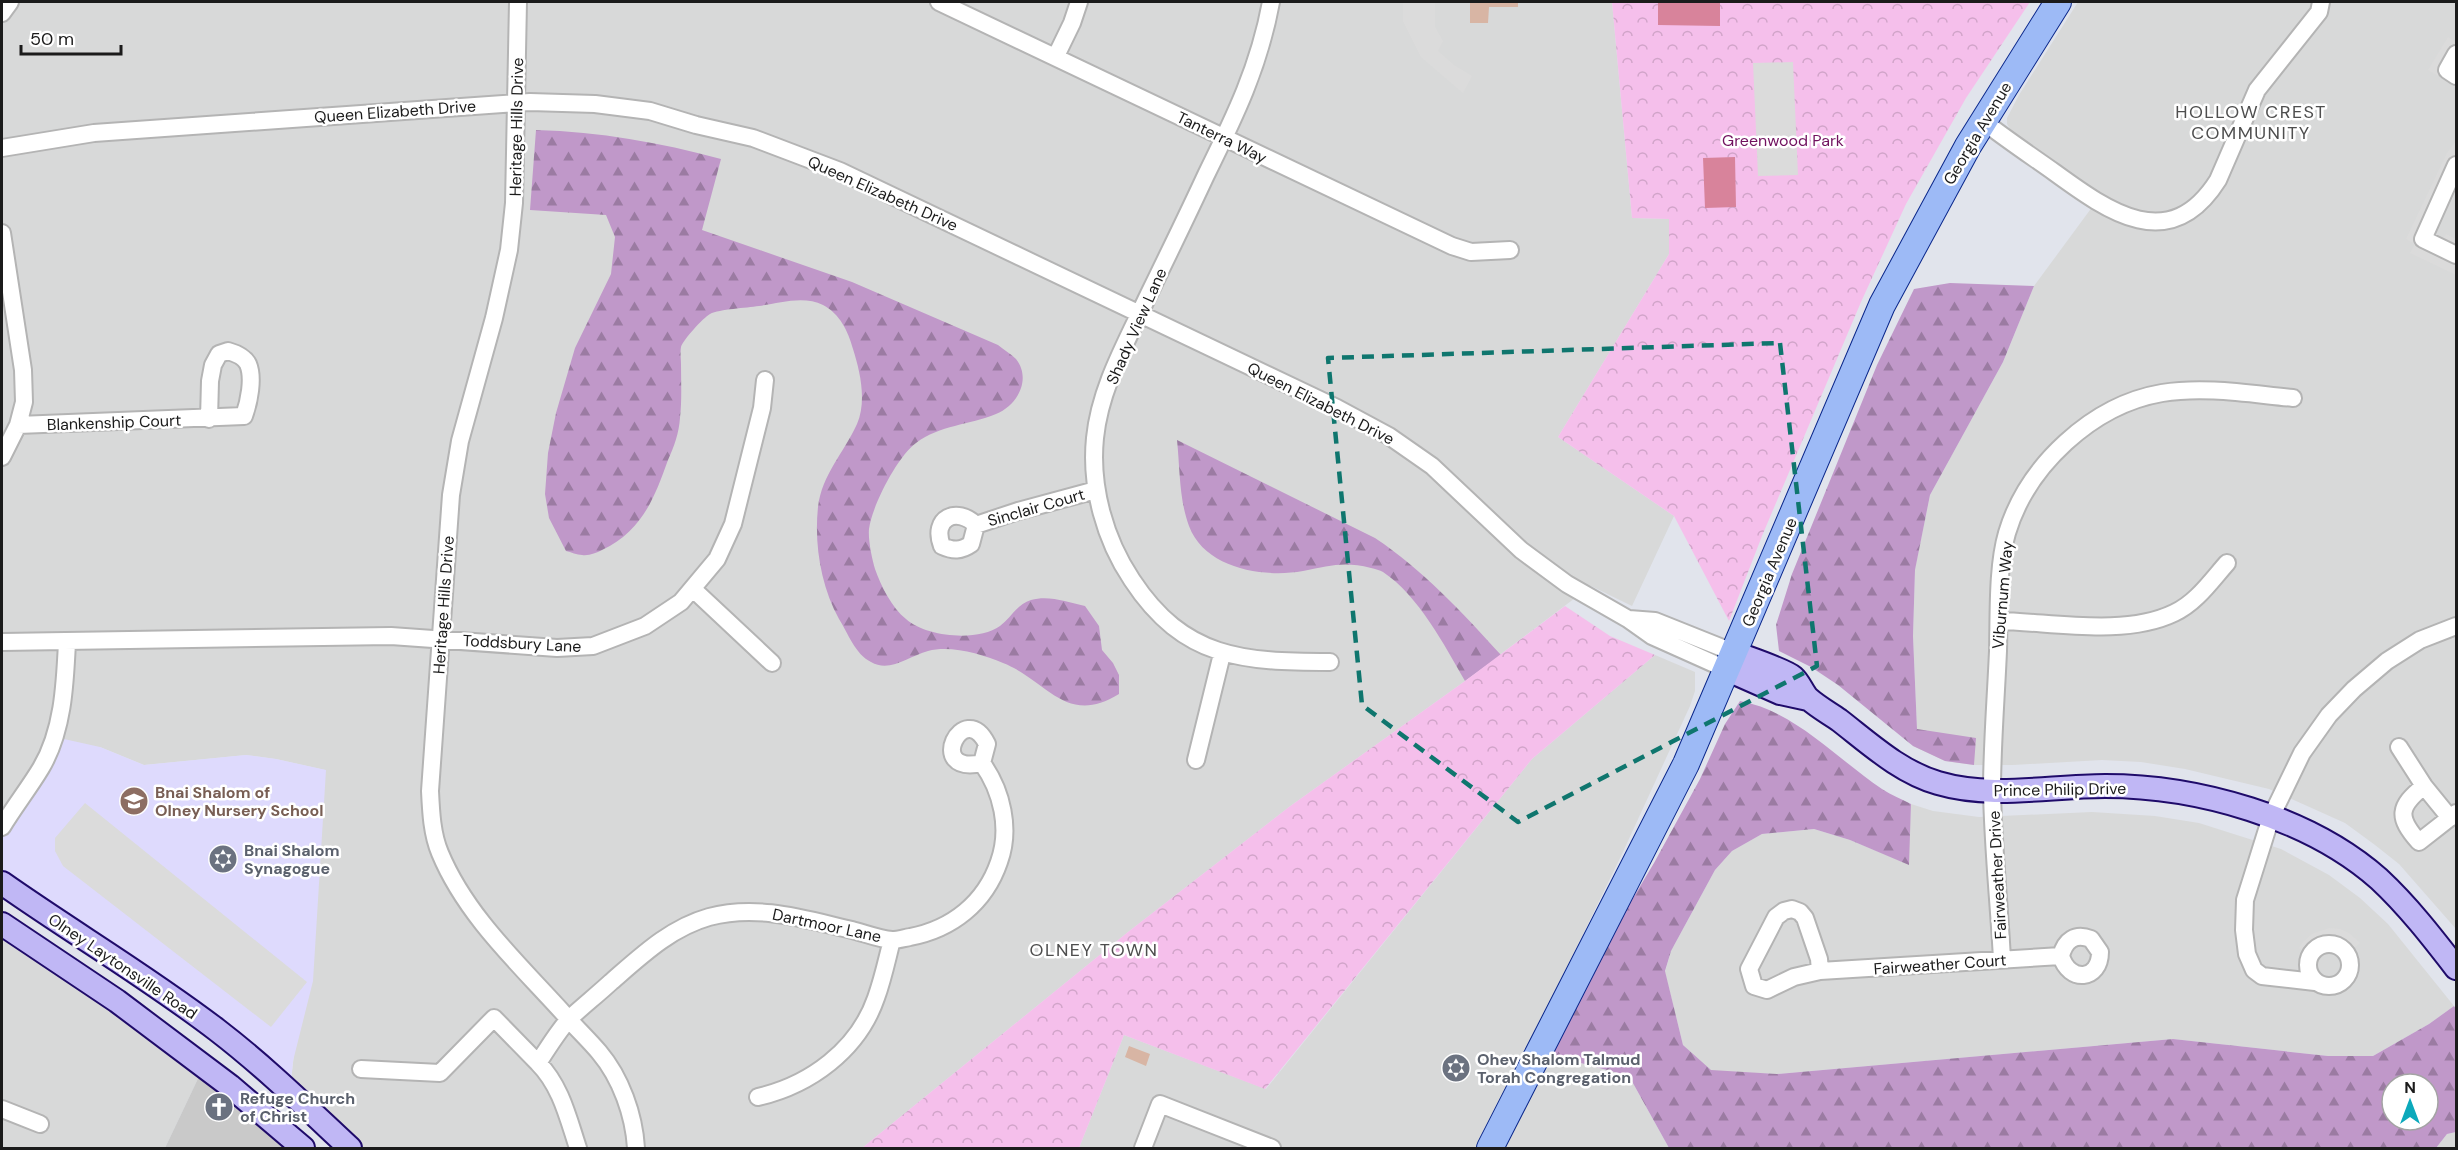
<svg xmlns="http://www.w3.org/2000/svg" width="2458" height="1150" font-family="'DM Sans',sans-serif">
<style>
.residential{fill:#d8d9d9}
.education{fill:#dedafd}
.religious{fill:#c9c9c9}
.forest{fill:url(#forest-firs);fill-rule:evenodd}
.park{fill:url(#park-crowns)}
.pitch{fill:#d8839b}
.parking{fill:#dbdbdb}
.water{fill:#d8b5a4}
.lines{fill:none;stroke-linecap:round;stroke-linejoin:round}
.street-casing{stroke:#b4b4b4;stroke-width:20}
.secondary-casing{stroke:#1f0b6a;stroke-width:26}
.primary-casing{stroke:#09268a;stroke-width:28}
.street{stroke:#fff;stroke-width:16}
.secondary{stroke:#c0b7f5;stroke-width:22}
.primary{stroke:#9dbaf6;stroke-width:26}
.marked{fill:none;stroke:#0f766e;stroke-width:4.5;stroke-dasharray:12 8;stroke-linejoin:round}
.labels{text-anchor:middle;stroke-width:5;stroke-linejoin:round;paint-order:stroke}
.street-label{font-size:16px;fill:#1b1b1b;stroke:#fff}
.park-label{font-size:16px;fill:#71115f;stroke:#fff}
.education-label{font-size:16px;font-weight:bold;fill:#785e54;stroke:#fff;text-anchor:start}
.worship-label{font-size:16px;font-weight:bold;fill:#5b616d;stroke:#fff;text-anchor:start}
.neighbourhood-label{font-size:18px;letter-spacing:1.5px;fill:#4e4e4e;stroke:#fff}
</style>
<defs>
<pattern id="forest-firs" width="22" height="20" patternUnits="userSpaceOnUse" patternTransform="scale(1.5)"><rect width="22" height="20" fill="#c098c9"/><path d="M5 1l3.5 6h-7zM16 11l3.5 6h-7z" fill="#9b7ba2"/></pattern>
<pattern id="park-crowns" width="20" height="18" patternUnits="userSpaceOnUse" patternTransform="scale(1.5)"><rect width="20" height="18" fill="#f5bfeb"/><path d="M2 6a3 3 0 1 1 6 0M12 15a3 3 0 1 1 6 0" fill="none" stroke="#d1a4c9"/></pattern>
</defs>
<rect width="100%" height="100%" fill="#e1e4ec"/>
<!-- residential -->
<path class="residential" d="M2 2H1612L1632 218 1669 219V254L1558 437 1674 516 1632 606 1591 586 1465 681 1289 807 1128 932 862 1148H350L290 1091 325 770 276 759 246 755 144 765 100 747 2 827Z
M2078 2H2456V929L2399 864 2375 845 2345 823 2269 789 2185 769 2141 762 2102 760 2013 765H1974L1945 761 1913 746 1917 729 1913 636 1915 569 1930 495 2003 362 2034 286 2101 195 2023 141 2012 132 2007 124V118L2019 95Z
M1655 655 1695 672V691L1690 706 1622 854 1479 1148H1079L1124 1035 1266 1089 1532 759Z
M1911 804 1933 811 1979 817 2092 812 2155 816 2199 823 2281 849 2329 875 2360 898 2388 924 2454 1006 2429 1024 2373 1056H2328L2173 1039 1777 1074 1711 1071 1683 1045 1665 972 1671 951 1715 870 1732 851 1762 834 1814 829 1850 840 1908 864Z
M2 924 204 1066 165 1148H2Z
M1566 1059 1629 1076 1669 1148H1503L1536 1060Z
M2456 1132V1148H2436L2447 1134Z"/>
<!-- education -->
<path class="education" d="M55 737 100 747 144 765 246 755 276 759 326 770 313 981 293 1061 290 1091 2 883V827Z"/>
<!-- religious -->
<path class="religious" d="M204 1066 302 1148H165Z"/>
<!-- forest -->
<path class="forest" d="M536 130C601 132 658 142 721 159L702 230 852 282 998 345C1003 349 1011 354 1016 359 1032 379 1017 406 996 414 969 425 940 425 916 443 897 457 872 506 869 529 868 540 872 559 875 569 881 586 892 608 906 619 926 637 978 642 1000 626 1011 618 1017 604 1031 600 1049 595 1067 602 1085 606L1099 626 1102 650 1113 663 1119 675V694C1066 727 1047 680 1003 663 981 654 951 645 928 651 909 656 890 673 871 662 855 654 848 633 839 619 821 586 814 545 818 507 822 474 844 453 857 424 867 401 860 371 853 349 848 331 840 314 823 305 804 295 779 303 759 306 746 308 720 309 710 314 703 318 683 340 681 347 680 352 681 359 681 364 681 382 682 400 680 418 679 433 674 447 668 460 654 499 642 531 602 550 596 553 589 556 582 555 577 555 571 552 566 551L549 518 545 494 548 453 556 413 575 348 611 274 615 237 606 215 530 210Z
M1950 283 2034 286 2003 362 1930 495 1915 570 1913 636 1917 729 1976 738 1974 765 1945 761 1913 746 1838 685 1811 667 1779 651 1776 625 1792 574 1877 365 1914 289Z
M1177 440 1375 538C1423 570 1462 612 1501 655L1465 681C1445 646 1418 595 1383 572 1380 570 1375 569 1371 568 1343 561 1330 566 1303 571 1264 578 1205 569 1189 526 1179 499 1180 469 1177 440Z
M1740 701C1795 711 1837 759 1882 789 1891 795 1902 799 1911 804L1909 865 1850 840 1814 829 1762 834 1732 851 1715 870 1671 951 1665 971 1683 1045 1711 1070 1777 1074 2173 1039 2328 1056H2373L2429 1024 2454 1006 2456 1009V1132L2447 1134 2436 1148H2041L2035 1147 1669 1148 1629 1076 1566 1059 1536 1060 1654 863 1700 779 1725 724ZM2392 1084H2428V1120H2392Z"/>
<!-- park -->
<path class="park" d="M1612 2H2030L1966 98 1906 204 1861 302 1762 536 1729 621 1674 516 1558 437 1669 254V219L1632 218Z
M1565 606 1610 636 1655 655 1532 759 1265 1089 1124 1035 1079 1148H862L1128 932 1289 807 1465 681Z"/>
<!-- pitch -->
<path class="pitch" d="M1658 2H1720V26L1658 25Z
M1735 157 1736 207 1705 208 1703 158Z"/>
<!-- parking -->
<path class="parking" d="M1403 2H1435V27L1443 41 1438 51 1454 65 1472 76 1463 93 1421 57 1403 21Z
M2448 37 2456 42V86L2428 70Z
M1793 62 1798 175 1758 176 1753 63Z
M2456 141V181L2433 233 2435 239 2441 241 2446 234 2456 239V275L2410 253 2415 244 2406 239 2447 153Z
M85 803 307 982 271 1027 63 866 55 851V838Z
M2329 928 2340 929 2349 933 2360 943 2347 954 2342 948 2329 944 2314 949 2309 956 2299 948 2303 942 2312 934Z"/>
<!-- water -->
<path class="water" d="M1470 2H1518V7H1489L1488 23H1470Z
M1129 1046 1150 1054 1146 1066 1125 1057Z"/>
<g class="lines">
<!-- street casing -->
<g class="street-casing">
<path id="street" d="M518 2 514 203 509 250 494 318 460 441 451 495 430 791C431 812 432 834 440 853 466 916 520 965 565 1015 576 1028 588 1039 599 1052 621 1078 634 1115 636 1148
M939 2 1452 246 1471 252 1510 250
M1271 2C1259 67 1235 116 1206 175 1187 216 1167 257 1147 298 1126 343 1100 388 1095 438 1090 487 1105 540 1132 580 1184 659 1243 662 1330 662
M2 13 10 2
M2456 54 2447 70 2456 76
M1056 56 1072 23 1079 2
M1983 121C2006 139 2030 155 2054 172 2109 212 2170 256 2218 180L2257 90 2319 12 2321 2
M2 148 94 133 530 102 595 104 650 111 696 125 753 138 840 171 1337 408 1389 436 1432 466 1521 550 1567 584 1628 619 1652 636 1728 670
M2456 165 2423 239 2456 255
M2 233 23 370 24 402 18 425 2 457
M18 425 244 416C249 402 254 378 248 364 244 356 235 353 228 351L219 354 213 365 210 381 209 419
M976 525C957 506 931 518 942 546 953 551 961 551 971 544L976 525 1018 511 1096 490
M693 589 772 663
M1629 619 1655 621 1735 653
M1999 621C2052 622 2124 637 2174 613 2196 603 2211 581 2227 563
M2 642 391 636 557 648 593 646 645 626 681 602 717 559 733 524 762 408 765 380
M2399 747 2424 786 2450 818
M1196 760 1222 654
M2424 786C2398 807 2397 817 2419 842L2456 813
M2 827C14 807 29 788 41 768 63 731 65 685 67 642
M2308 965a21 21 0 1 1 42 0a21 21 0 1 1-42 0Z
M2002 959C1999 903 1993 847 1992 791 1992 745 1996 697 1998 651 1999 615 1997 567 2007 533 2027 466 2092 405 2162 393 2205 386 2250 394 2293 398
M1820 971 1794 977 1767 990 1754 986 1749 969 1776 917 1784 911 1792 909 1800 912 1805 918 1819 959 1820 971 2061 956C2069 983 2100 981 2100 952L2091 939C2075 933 2065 940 2061 956
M2315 982 2262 976 2254 970 2247 954 2244 930 2245 900 2271 817 2302 753 2329 715 2354 689 2387 661 2420 640 2456 626
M538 1063C561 1086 568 1118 578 1148
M361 1069 440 1073 494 1018 538 1063C548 1048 558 1031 570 1018 583 1006 598 994 611 982 641 956 670 928 709 917 758 904 804 919 852 930 864 933 879 939 892 940 898 940 904 938 910 937 952 929 985 903 999 862 1011 829 1002 791 982 763 924 776 964 697 987 744L982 763
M758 1097C810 1085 858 1050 876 998 883 979 887 959 892 940
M2 1109 40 1124
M1143 1148 1160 1104 1272 1148"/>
</g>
<!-- secondary casing -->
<g class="secondary-casing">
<path id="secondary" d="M1735 653C1748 658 1785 670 1793 677 1800 683 1803 694 1809 699 1818 707 1829 713 1839 720 1870 744 1900 772 1938 783 1992 799 2049 786 2105 786 2197 786 2309 817 2379 879 2408 906 2432 937 2456 968
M1728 670 1780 693 1808 699
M2 883C73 933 148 977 217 1030 264 1066 307 1108 350 1148
M2 924 117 1001 230 1086 303 1148"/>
</g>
<!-- primary casing -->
<g class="primary-casing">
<path id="primary" d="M1490 1148 1686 764 1882 305 1968 146 2058 2"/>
</g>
<!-- street -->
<use href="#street" class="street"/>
<!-- secondary -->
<use href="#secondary" class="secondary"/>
<!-- primary -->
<use href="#primary" class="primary"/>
</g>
<!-- marked area -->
<path class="marked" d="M1780 343 1817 666 1518 822 1362 705 1328 358Z"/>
<!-- icons -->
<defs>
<g id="school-disc" transform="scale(1.5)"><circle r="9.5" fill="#8d6e63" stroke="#fff"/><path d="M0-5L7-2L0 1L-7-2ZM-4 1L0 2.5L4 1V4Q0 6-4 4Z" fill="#fff"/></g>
<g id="synagogue-disc" transform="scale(1.5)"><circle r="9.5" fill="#6b7280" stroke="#fff"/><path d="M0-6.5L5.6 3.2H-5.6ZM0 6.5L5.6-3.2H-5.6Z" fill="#fff"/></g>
<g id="church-disc" transform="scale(1.5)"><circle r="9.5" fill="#6b7280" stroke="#fff"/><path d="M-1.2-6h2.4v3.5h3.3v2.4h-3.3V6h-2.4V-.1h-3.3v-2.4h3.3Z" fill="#fff"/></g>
</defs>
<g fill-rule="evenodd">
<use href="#school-disc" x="134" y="801"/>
<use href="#synagogue-disc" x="223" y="859"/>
<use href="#synagogue-disc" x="1456" y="1068"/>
<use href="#church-disc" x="219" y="1107"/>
</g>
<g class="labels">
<!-- street labels -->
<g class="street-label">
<text transform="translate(395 111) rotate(-4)" y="6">Queen Elizabeth Drive</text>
<text transform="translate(516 127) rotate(-89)" y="6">Heritage Hills Drive</text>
<text transform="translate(1977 133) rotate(-59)" y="6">Georgia Avenue</text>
<text transform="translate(1222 137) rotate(26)" y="6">Tanterra Way</text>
<text transform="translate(883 193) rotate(24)" y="6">Queen Elizabeth Drive</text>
<text transform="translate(1136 326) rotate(-66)" y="6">Shady View Lane</text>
<text transform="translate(1321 403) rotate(27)" y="6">Queen Elizabeth Drive</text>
<text transform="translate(114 422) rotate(-2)" y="6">Blankenship Court</text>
<text transform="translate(1036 507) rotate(-16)" y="6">Sinclair Court</text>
<text transform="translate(1769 572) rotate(-67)" y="6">Georgia Avenue</text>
<text transform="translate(2002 595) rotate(-85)" y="6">Viburnum Way</text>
<text transform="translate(443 605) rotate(-86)" y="6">Heritage Hills Drive</text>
<text transform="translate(522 643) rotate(3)" y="6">Toddsbury Lane</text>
<text transform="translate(2060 789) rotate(-1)" y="6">Prince Philip Drive</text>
<text transform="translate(1997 875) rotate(-93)" y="6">Fairweather Drive</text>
<text transform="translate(827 925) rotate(12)" y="6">Dartmoor Lane</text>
<text transform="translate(1940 964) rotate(-4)" y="6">Fairweather Court</text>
<text transform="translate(123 966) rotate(34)" y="6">Olney Laytonsville Road</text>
</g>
<!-- park labels -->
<g class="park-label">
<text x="1783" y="146">Greenwood Park</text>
</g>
<!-- education labels -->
<g class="education-label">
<text x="155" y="798">Bnai Shalom of<tspan x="155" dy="18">Olney Nursery School</tspan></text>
</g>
<!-- worship labels -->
<g class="worship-label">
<text x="244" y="856">Bnai Shalom<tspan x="244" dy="18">Synagogue</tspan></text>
<text x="1477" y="1065">Ohev Shalom Talmud<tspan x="1477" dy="18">Torah Congregation</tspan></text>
<text x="240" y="1104">Refuge Church<tspan x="240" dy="18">of Christ</tspan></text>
</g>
<!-- neighbourhood labels -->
<g class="neighbourhood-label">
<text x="2251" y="118">HOLLOW CREST<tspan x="2251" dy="21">COMMUNITY</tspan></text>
<text x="1094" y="956">OLNEY TOWN</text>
</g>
</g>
<!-- border -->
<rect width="2458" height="1150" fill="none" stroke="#1b1b1b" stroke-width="6"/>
<!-- north arrow -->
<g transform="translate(2410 1102)"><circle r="28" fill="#ffffff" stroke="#a4a4a4" stroke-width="1.5"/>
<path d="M0-4.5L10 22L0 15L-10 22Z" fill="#0ca9bb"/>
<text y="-9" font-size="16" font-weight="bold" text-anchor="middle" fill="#1b1b1b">N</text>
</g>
<!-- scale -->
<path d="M21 45v9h100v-9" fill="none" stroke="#1b1b1b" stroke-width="3"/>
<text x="30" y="45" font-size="18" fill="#1b1b1b" stroke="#ffffff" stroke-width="4.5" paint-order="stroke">50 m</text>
</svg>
